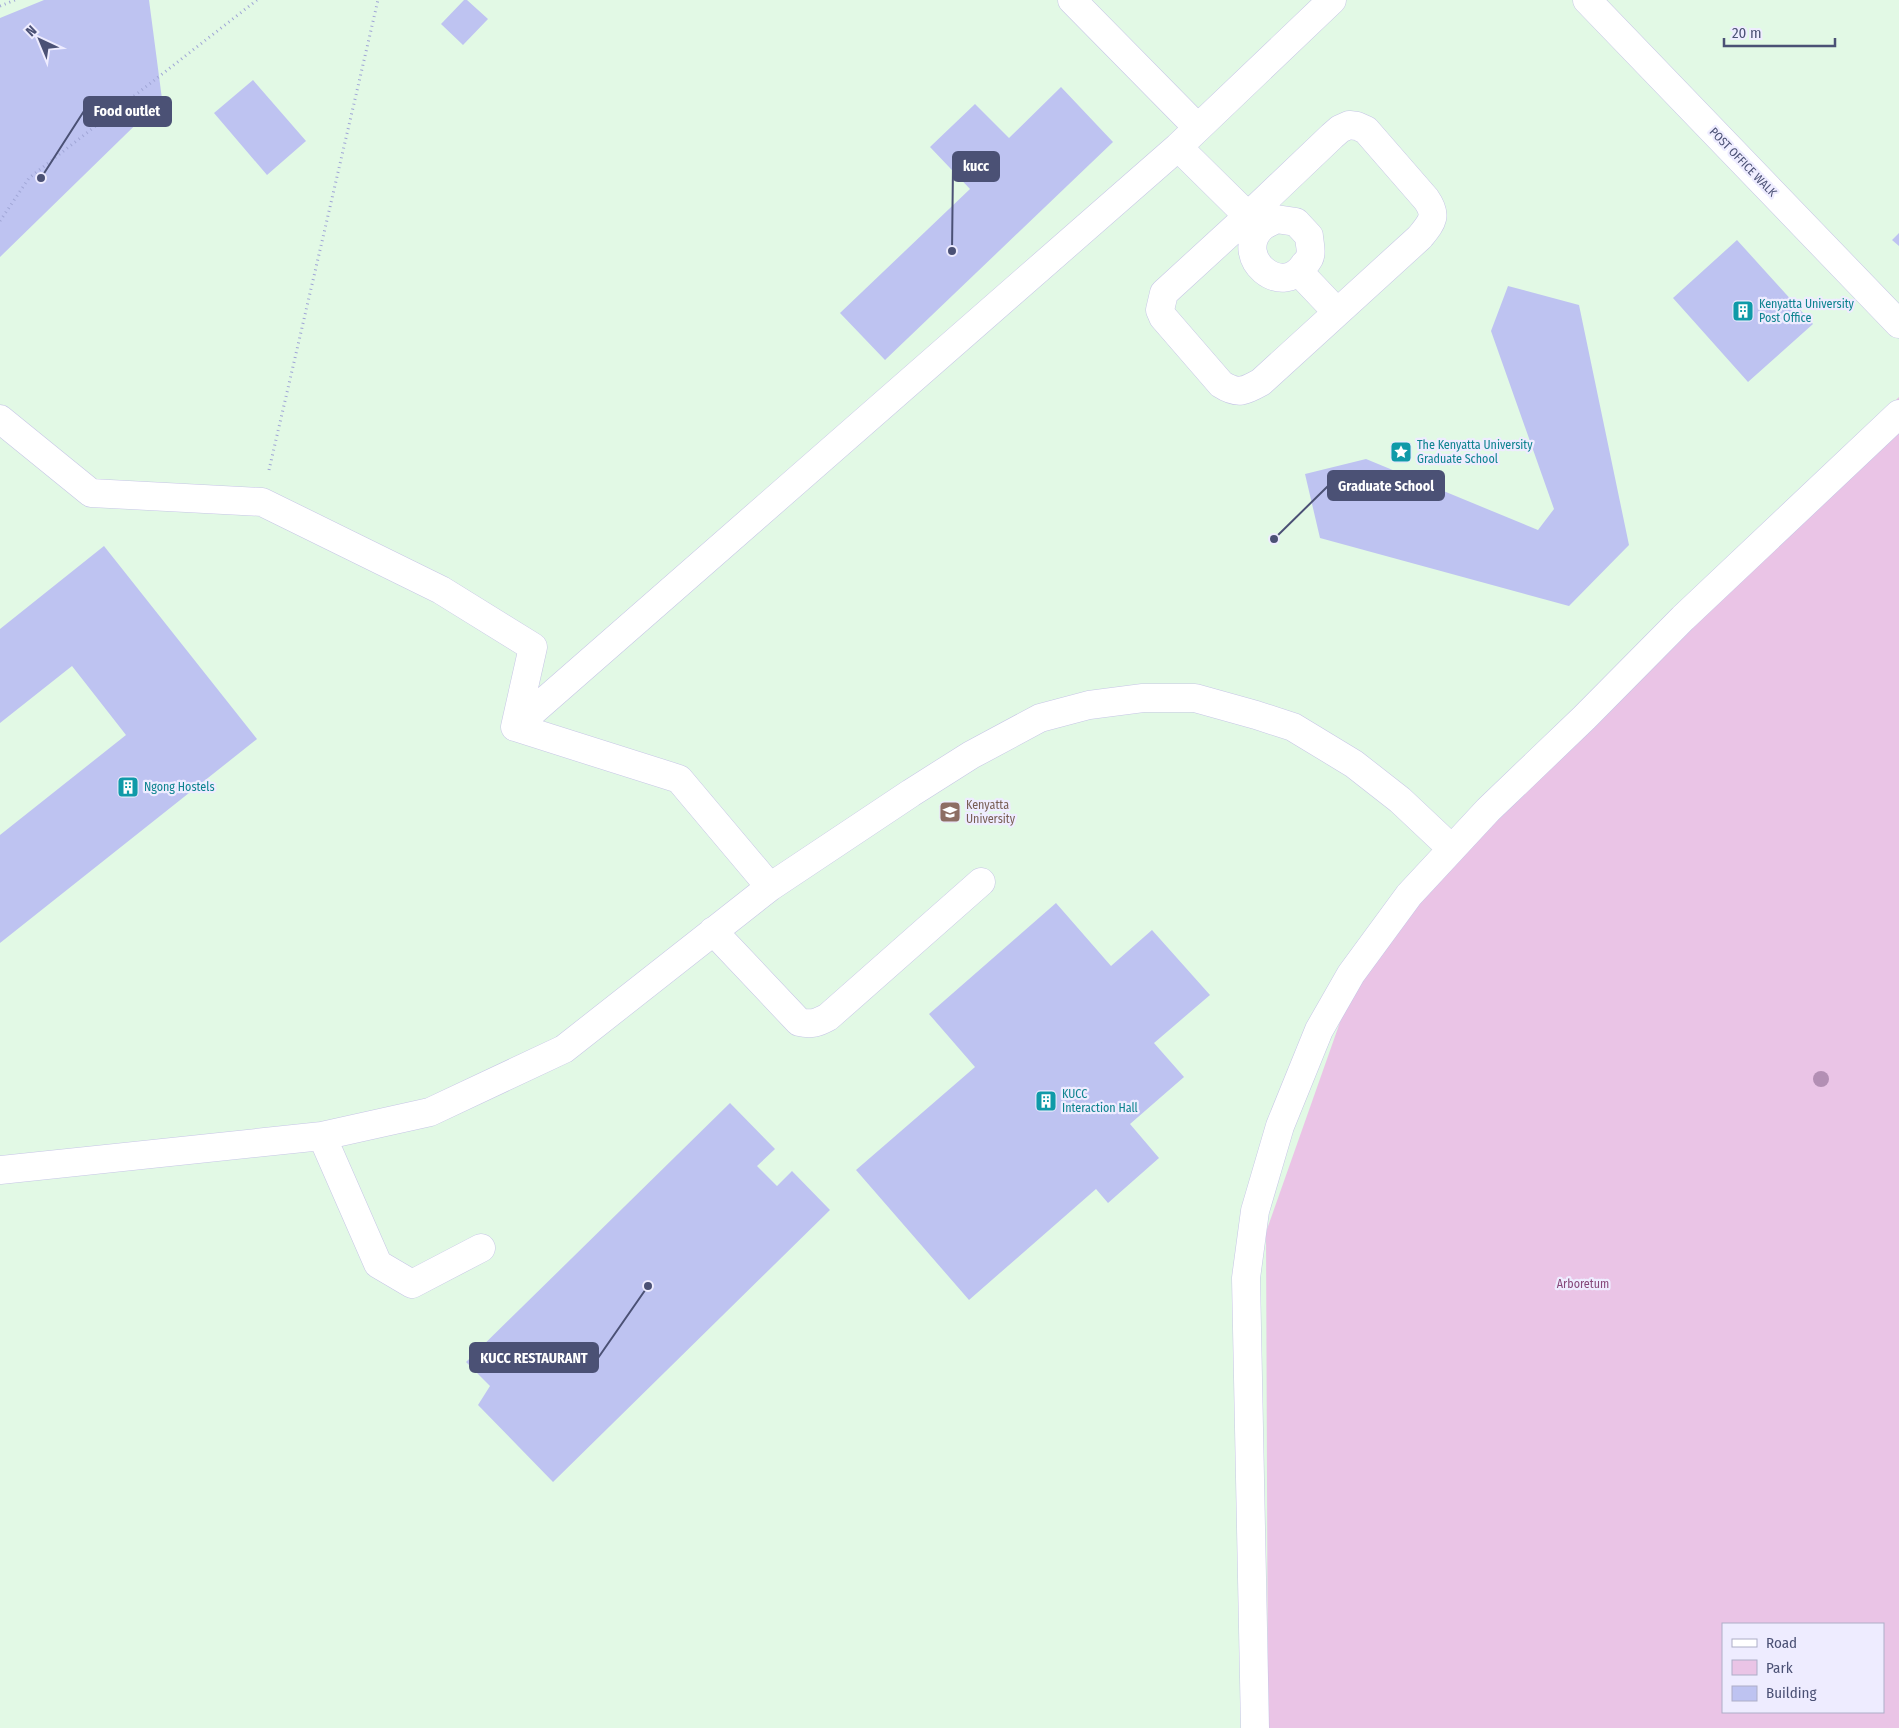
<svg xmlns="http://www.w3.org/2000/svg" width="1899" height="1728" font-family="'Fira Sans Condensed',sans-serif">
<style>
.education{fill:#e2f9e5;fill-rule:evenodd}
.green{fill:#eac4e6;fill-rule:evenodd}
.building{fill:#bec3f1}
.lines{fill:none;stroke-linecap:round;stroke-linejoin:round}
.minor-casing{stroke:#c6c6e6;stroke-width:29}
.path{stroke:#a0a6d6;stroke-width:3;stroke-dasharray:1 4;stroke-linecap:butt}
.minor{stroke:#fff;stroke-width:28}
.tree{fill:#b38fb4}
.labels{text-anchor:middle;stroke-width:4.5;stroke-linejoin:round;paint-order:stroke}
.street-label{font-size:12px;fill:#4b5175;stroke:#eeecff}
.culture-label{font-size:12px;fill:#0d838f;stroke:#eeecff;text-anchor:start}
.education-label{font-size:12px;fill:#785e54;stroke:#eeecff;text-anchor:start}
.park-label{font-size:12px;fill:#87487a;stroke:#eeecff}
.leader{fill:none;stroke:#4b5175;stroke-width:2}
.callout-dot{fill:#4b5175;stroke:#eeecff;stroke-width:2}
.callout{fill:#4b5175;stroke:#4b5175;stroke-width:2}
.callout-label{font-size:14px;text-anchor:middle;font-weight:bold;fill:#fff}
</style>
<rect width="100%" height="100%" fill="#e8e6fc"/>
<!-- education -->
<path class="education" d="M0 0H1899V1728H0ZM1723 1624H1883V1712H1723Z"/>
<!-- green -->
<path class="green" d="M1899 397V1728H1268L1266 1232 1351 991 1450 834ZM1723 1624H1883V1712H1723Z"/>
<!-- building -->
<path class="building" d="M44 0H149L162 99 0 257V18Z
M464 0H467L488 19 463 45 441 24Z
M253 80 306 141 267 175 214 113Z
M1061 87 1113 142 885 360 840 313 970 189 930 147 975 104 1009 138Z
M1899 233V246L1892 240Z
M1737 240 1813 324 1748 382 1673 298Z
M1508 286 1579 305 1629 545 1569 606 1320 538 1305 474 1366 459 1538 530 1554 509 1491 331Z
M104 546 257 739 0 943V835L126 735 72 666 0 723V629Z
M1056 903 1111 966 1152 930 1210 995 1154 1043 1184 1077 1130 1124 1159 1158 1108 1203 1096 1189 969 1300 856 1170 975 1067 929 1014Z
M730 1103 775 1149 757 1166 777 1186 792 1171 830 1210 553 1482 478 1405 490 1386 466 1362Z"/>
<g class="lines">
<!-- minor casing -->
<g class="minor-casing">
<path id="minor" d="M1072 0 1198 128
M1587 0 1899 324
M1349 125 1357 126 1366 130 1426 199C1438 216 1432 222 1420 237L1261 382C1245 391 1238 395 1221 384L1163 317 1160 310 1164 293 1248 216 1332 136 1340 129Z
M1178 147 1248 216 1259 229
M1276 219 1296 222 1309 236C1309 242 1312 250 1310 256 1310 259 1306 263 1304 265 1281 299 1234 257 1260 229 1263 225 1271 222 1276 219Z
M1299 272 1337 312
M0 419 91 493 262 502 441 590 533 647 515 727
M515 727 1178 147 1332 0
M515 727 679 779 770 887
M713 931 799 1022C811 1025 817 1023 828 1017L981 882
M322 1136 378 1264 412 1284 481 1248
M0 1170 322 1136 430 1112 564 1049 770 887 911 793 971 755 1040 718 1089 705 1143 698H1195L1256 715 1293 727 1354 764 1400 800 1451 848
M1255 1728 1246 1278 1255 1211 1280 1126 1319 1030 1351 974 1409 895 1488 810 1584 718 1683 618 1899 414"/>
</g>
<!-- path -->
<path class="path" d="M0 6 15 0
M0 221 29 178 257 0
M269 470 378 0"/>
<!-- minor -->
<use href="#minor" class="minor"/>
</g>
<!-- trees -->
<circle class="tree" cx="1821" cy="1079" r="8"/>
<!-- icons -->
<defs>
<g id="building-square" transform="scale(1.125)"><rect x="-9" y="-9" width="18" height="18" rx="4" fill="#0f9aa8" stroke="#eeecff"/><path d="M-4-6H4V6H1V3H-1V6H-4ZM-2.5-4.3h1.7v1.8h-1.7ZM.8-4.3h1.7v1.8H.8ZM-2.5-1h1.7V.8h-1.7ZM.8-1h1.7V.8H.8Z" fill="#fff"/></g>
<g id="sight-square" transform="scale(1.125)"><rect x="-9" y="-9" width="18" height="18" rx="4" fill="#0f9aa8" stroke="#eeecff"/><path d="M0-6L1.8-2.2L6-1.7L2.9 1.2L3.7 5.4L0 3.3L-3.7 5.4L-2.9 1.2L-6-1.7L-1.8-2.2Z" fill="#fff"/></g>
<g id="university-square" transform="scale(1.125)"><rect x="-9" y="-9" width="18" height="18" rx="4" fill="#8d6e63" stroke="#eeecff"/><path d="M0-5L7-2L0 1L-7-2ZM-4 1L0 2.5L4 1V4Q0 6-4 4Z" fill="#fff"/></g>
</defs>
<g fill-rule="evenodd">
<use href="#building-square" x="1743" y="311"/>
<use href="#sight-square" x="1401" y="452"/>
<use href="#building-square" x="128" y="787"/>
<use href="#university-square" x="950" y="812"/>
<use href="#building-square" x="1046" y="1101"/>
</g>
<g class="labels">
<!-- street labels -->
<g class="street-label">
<text transform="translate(1743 162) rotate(46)" y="4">POST OFFICE WALK</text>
</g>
<!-- culture labels -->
<g class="culture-label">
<text x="1759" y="308">Kenyatta University<tspan x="1759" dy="14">Post Office</tspan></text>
<text x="1417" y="449">The Kenyatta University<tspan x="1417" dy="14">Graduate School</tspan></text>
<text x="144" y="791">Ngong Hostels</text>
<text x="1062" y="1098">KUCC<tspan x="1062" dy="14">Interaction Hall</tspan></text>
</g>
<!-- education labels -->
<g class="education-label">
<text x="966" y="809">Kenyatta<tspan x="966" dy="14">University</tspan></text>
</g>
<!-- park labels -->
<g class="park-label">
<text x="1583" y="1288">Arboretum</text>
</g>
</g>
<!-- callouts -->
<path class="leader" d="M41 178L84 111M952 251L953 166M1274 539L1328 486M648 1286L598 1358"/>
<g class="callout-dot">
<circle cx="41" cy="178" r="5"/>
<circle cx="952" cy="251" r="5"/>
<circle cx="1274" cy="539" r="5"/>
<circle cx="648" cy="1286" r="5"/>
</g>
<g class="callout">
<rect x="84" y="97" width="87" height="29" rx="5"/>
<rect x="953" y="152" width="46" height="29" rx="5"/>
<rect x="1328" y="471" width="116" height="29" rx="5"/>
<rect x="470" y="1343" width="128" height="29" rx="5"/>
</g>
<g class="callout-label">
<text x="127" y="116">Food outlet</text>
<text x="976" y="171">kucc</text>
<text x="1386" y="491">Graduate School</text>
<text x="534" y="1363">KUCC RESTAURANT</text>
</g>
<!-- legend -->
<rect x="1722" y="1623" width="162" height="90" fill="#eeecff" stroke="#adaec8"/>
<rect x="1732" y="1639" width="25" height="8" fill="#ffffff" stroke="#adaec8"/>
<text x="1766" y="1648" font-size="15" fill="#4b5175">Road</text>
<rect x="1732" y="1660" width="25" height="15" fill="#eac4e6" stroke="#adaec8"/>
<text x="1766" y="1673" font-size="15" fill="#4b5175">Park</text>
<rect x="1732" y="1686" width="25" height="15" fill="#bec3f1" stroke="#adaec8"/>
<text x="1766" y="1698" font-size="15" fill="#4b5175">Building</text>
<!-- north arrow -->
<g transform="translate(40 40) rotate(316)" stroke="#eeecff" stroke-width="4" paint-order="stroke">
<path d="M0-4L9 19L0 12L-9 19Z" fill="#4b5175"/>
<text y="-8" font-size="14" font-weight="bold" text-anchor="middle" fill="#4b5175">N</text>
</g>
<!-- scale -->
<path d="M1724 38v8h111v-8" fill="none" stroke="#4b5175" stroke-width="2.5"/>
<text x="1732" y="38" font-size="15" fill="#4b5175" stroke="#eeecff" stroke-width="4" paint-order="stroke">20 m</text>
</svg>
